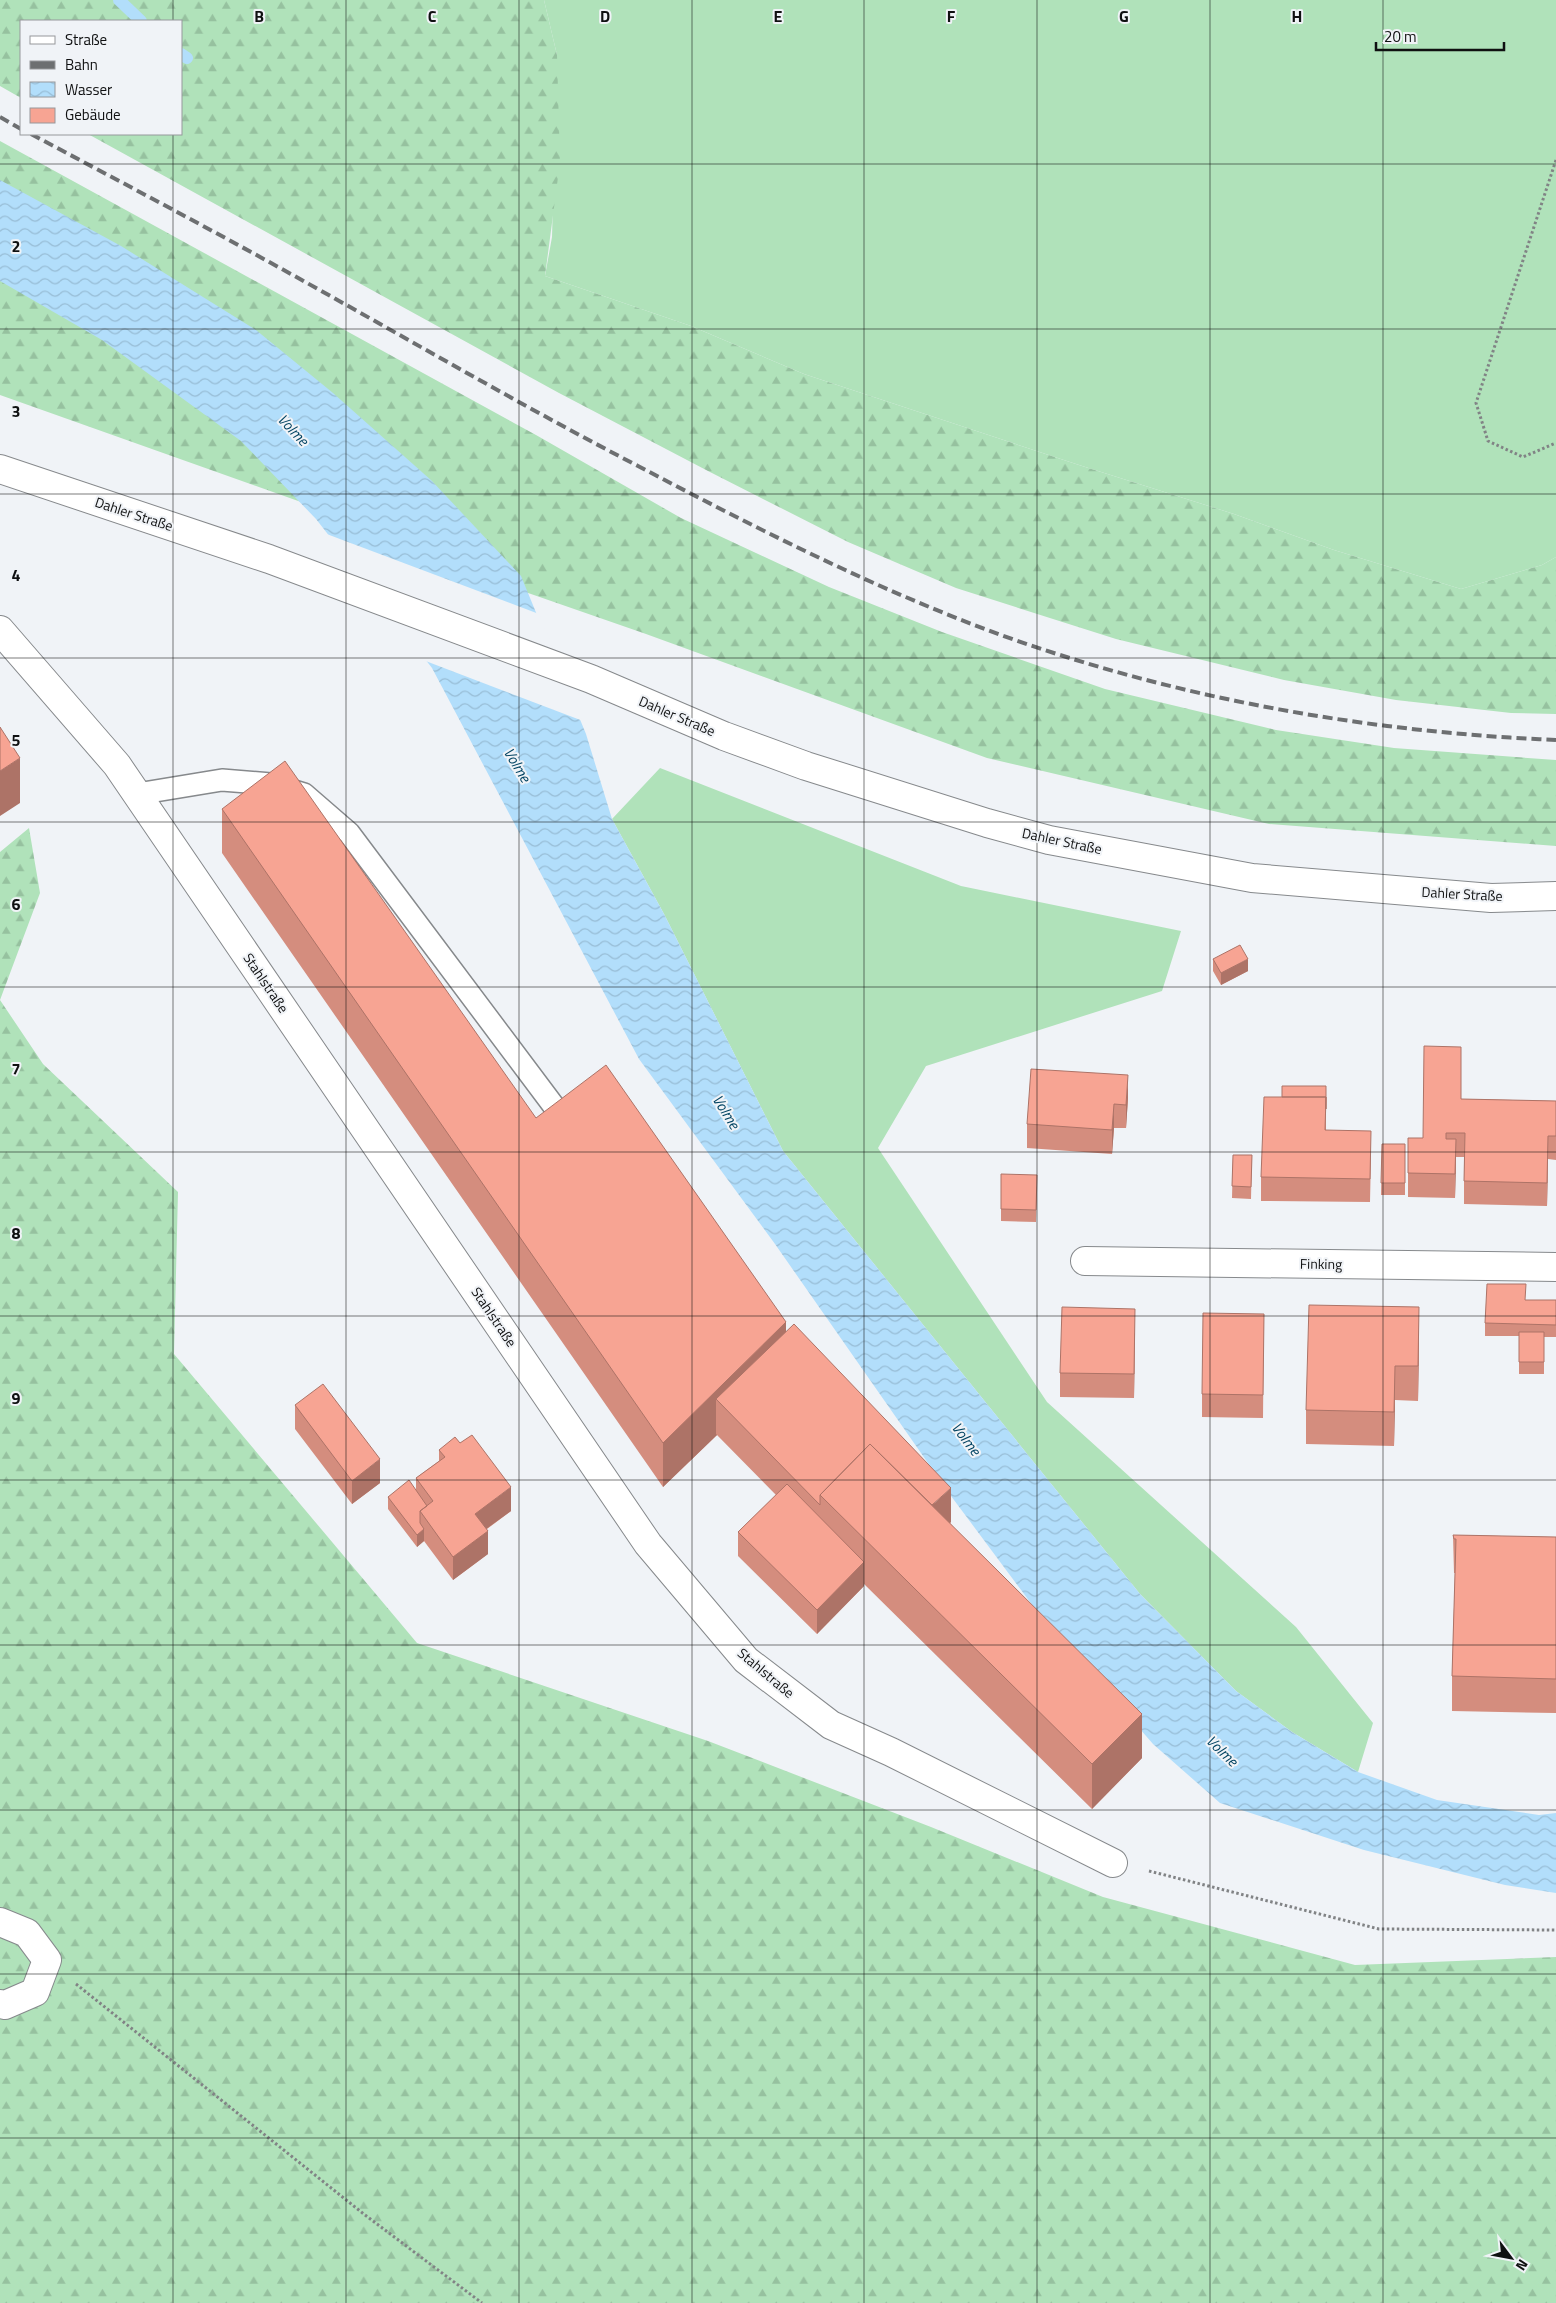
<svg xmlns="http://www.w3.org/2000/svg" width="1556" height="2303" font-family="'Titillium Web',sans-serif">
<style>
.grass{fill:#b0e2ba}
.forest{fill:url(#forest-firs)}
.water{fill:url(#water-waves)}
.pier{fill:#f0f3f7}
.lines{fill:none;stroke-linecap:round;stroke-linejoin:round}
.stream{stroke:#b2defb;stroke-width:12}
.lane-casing{stroke:#86898c;stroke-width:24}
.street-casing{stroke:#86898c;stroke-width:30}
.primary-casing{stroke:#86898c;stroke-width:30}
.path{stroke:#818385;stroke-width:3;stroke-dasharray:2.5 2.5;stroke-linecap:butt}
.lane{stroke:#fff;stroke-width:21}
.street{stroke:#fff;stroke-width:28}
.primary{stroke:#fff;stroke-width:28}
.rail{stroke:#6d6f71;stroke-width:4;stroke-dasharray:10 5;stroke-linecap:butt}
.wall{fill:#d48d7e}
.shaded-wall{fill:#ad7367}
.building{fill:#f7a493;stroke:#ad7367}
.grid{fill:none;stroke:#0f1011;stroke-width:1;stroke-opacity:0.55}
.labels{text-anchor:middle;stroke-width:4;stroke-linejoin:round;paint-order:stroke}
.street-label{font-size:14px;fill:#0f1011;stroke:#f0f3f7}
.water-label{font-size:15px;font-style:italic;fill:#014362;stroke:#f0f3f7}
.grid-label{font-size:16px;text-anchor:middle;font-weight:bold;fill:#0f1011;stroke:#f0f3f7;stroke-width:4;stroke-linejoin:round;paint-order:stroke}
</style>
<defs>
<pattern id="forest-firs" width="22" height="20" patternUnits="userSpaceOnUse" patternTransform="scale(1.25)"><rect width="22" height="20" fill="#b0e2ba"/><path d="M5 1l3.5 6h-7zM16 11l3.5 6h-7z" fill="#96c19f"/></pattern>
<pattern id="water-waves" width="16" height="10" patternUnits="userSpaceOnUse" patternTransform="scale(1.25)"><rect width="16" height="10" fill="#b2defb"/><path d="M0 5q4-4 8 0t8 0" fill="none" stroke="#98bdd6"/></pattern>
</defs>
<rect width="100%" height="100%" fill="#f0f3f7"/>
<!-- grass -->
<path class="grass" d="M544 0H1556V557L1542 565 1461 589 1334 550 1234 514 1079 465 804 374 691 326 545 276 552 237 557 55Z
M660 768 961 886 1181 931 1162 991 926 1066 878 1148 1047 1402 1296 1627 1373 1723 1358 1772 1292 1732 1236 1691 1140 1594 783 1151 664 914 612 819Z"/>
<!-- forest -->
<path class="forest" d="M0 0H544L557 55 560 162 545 276 691 326 804 374 1079 465 1234 514 1334 550 1461 589 1542 565 1556 557V714L1511 713 1396 700 1284 680 1116 639 956 588 848 542 708 471 559 393 88 134H181V21H21V98L0 86Z
M0 141 536 435 681 518 829 587 942 632 1105 689 1276 730 1394 748 1556 760V846L1269 824 987 758 646 634 482 577 315 507 0 395Z
M29 828 40 893 0 1000 43 1064 178 1192 174 1354 417 1643 708 1741 931 1827 1103 1897 1355 1965 1556 1957V2303H0V852Z"/>
<!-- water -->
<path class="water" d="M0 180 121 246 256 330 333 393 432 481 521 576 586 734 612 819 664 914 783 1151 1140 1594 1236 1691 1292 1732 1358 1772 1437 1800 1539 1815 1556 1813V1893L1505 1885 1364 1850 1220 1803 1153 1744 1033 1606 951 1496 775 1244 639 1059 432 668 316 519 241 441 102 340 0 281Z"/>
<!-- pier -->
<path class="pier" d="M324 533 539 614 583 721 423 660Z"/>
<g class="lines">
<!-- stream -->
<path class="stream" d="M119 0 141 21
M181 54 187 58"/>
<!-- lane casing -->
<g class="lane-casing">
<path id="lane" d="M137 794 222 780 271 784 304 794 349 833 553 1105"/>
</g>
<!-- street casing -->
<g class="street-casing">
<path id="street" d="M0 630 117 765 648 1544 746 1660 831 1725 891 1752 1113 1863
M1085 1261 1556 1267
M0 1922 27 1933 47 1960 35 1992 5 2005 0 2004"/>
</g>
<!-- primary casing -->
<g class="primary-casing">
<path id="primary" d="M0 469 269 559 591 679 724 736 806 766 987 823 1049 840 1252 878 1491 898 1556 896"/>
</g>
<!-- path -->
<path class="path" d="M1556 160 1476 403 1488 441 1523 457 1556 443
M1149 1871 1379 1929 1556 1930
M76 1984 365 2215 482 2303"/>
<!-- lane -->
<use href="#lane" class="lane"/>
<!-- street -->
<use href="#street" class="street"/>
<!-- primary -->
<use href="#primary" class="primary"/>
<!-- rail -->
<path class="rail" d="M0 117 21 129
M31 134C104 173 178 212 251 252 381 323 507 398 638 466 756 528 875 589 1001 635 1179 699 1367 732 1556 740"/>
</g>
<!-- wall -->
<path class="wall" d="M222 809 536 1118 786 1332 951 1522 950 1523 1142 1758 1092 1809 864 1584V1586L817 1634 738 1556V1532L776 1495 717 1435 663 1487 222 853Z
M1213 959 1248 971 1221 985 1213 971Z
M1326 1086V1130L1371 1154 1370 1202 1261 1201V1177L1282 1097Z
M1128 1098 1126 1128H1114L1112 1154 1027 1148V1124Z
M1461 1099 1556 1101V1160L1548 1159 1547 1206 1464 1204V1157H1456L1455 1198 1408 1197V1138H1423Z
M1382 1144H1405V1195H1381Z
M1233 1155H1252L1251 1199 1232 1198Z
M1001 1174 1037 1187 1036 1222 1001 1221Z
M1526 1300H1556V1337H1544V1374H1519V1336H1485V1323Z
M1264 1314 1263 1418 1202 1417V1394Z
M1135 1333 1134 1398 1060 1397V1373Z
M1419 1342 1418 1401 1395 1400 1394 1446 1306 1444V1410Z
M295 1405 380 1483 352 1504 295 1429Z
M439 1450 511 1511 487 1529 488 1554 453 1580 424 1541 417 1547 388 1509V1497L416 1489V1478L439 1461Z
M1453 1535 1556 1537V1713L1452 1711V1676L1455 1573H1454Z"/>
<!-- shaded-wall -->
<path class="shaded-wall" d="M20 758V803L0 816V771Z
M1248 959V971L1221 985V973Z
M1128 1075V1098L1126 1128V1105Z
M1114 1104V1128L1112 1154V1130Z
M1548 1136V1159L1547 1206V1183Z
M1456 1139V1163L1455 1198V1174Z
M1419 1307V1342L1418 1401V1366Z
M1135 1309V1333L1134 1398V1374Z
M786 1322V1366L716 1399V1434L717 1435 663 1487V1443Z
M1395 1366V1400L1394 1446V1412Z
M380 1459V1483L352 1504V1481Z
M511 1487V1511L475 1537V1514Z
M951 1488V1522L927 1545V1510Z
M424 1529V1541L417 1547V1535Z
M488 1531V1554L453 1580V1557Z
M864 1562V1586L817 1634V1610Z
M1142 1714V1758L1092 1809V1764Z"/>
<!-- building -->
<path class="building" d="M0 727 20 758 0 771Z
M285 761 536 1118 606 1065 786 1322 663 1443 222 809Z
M1240 945 1248 959 1221 973 1213 959Z
M1424 1046 1461 1047V1099L1556 1101V1136H1548L1547 1183 1464 1181 1465 1133H1446V1139H1456L1455 1174 1408 1173V1138H1423Z
M1031 1069 1128 1075 1126 1105 1114 1104 1112 1130 1027 1124Z
M1282 1086H1326V1109V1097H1282Z
M1264 1097H1326L1325 1130 1371 1131 1370 1179 1261 1177Z
M1382 1144H1405V1183H1381Z
M1233 1155H1252L1251 1187 1232 1186Z
M1001 1174 1037 1175 1036 1210 1001 1209Z
M1487 1284H1526L1525 1300H1556V1325L1485 1323Z
M1309 1305 1419 1307 1418 1366H1395L1394 1412 1306 1410Z
M1062 1307 1135 1309 1134 1374 1060 1373Z
M1203 1313 1264 1314 1263 1395 1202 1394Z
M794 1324 951 1488 932 1505 870 1444 820 1495V1505L716 1399Z
M1519 1332H1544V1362H1519Z
M323 1384 380 1459 352 1481 295 1405Z
M472 1435 511 1487 475 1514 488 1531 453 1557 420 1511 433 1501 416 1478 445 1457 439 1450 455 1437 460 1443Z
M870 1444 1142 1714 1092 1764 820 1495Z
M409 1480 427 1506 420 1511V1523L424 1529 417 1535 388 1497Z
M787 1484 864 1562 817 1610 738 1532Z
M1453 1535 1556 1537V1679L1452 1676 1456 1539H1454Z"/>
<!-- grid -->
<path class="grid" d="M173 0V21M346 0V2303M519 0V2303M692 0V2303M864 0V2303M1037 0V2303M1210 0V2303M1383 0V2303M173 134V2303M0 164H1556M0 329H1556M0 494H1556M0 658H1556M0 822H1556M0 987H1556M0 1152H1556M0 1316H1556M0 1480H1556M0 1645H1556M0 1810H1556M0 1974H1556M0 2138H1556"/>
<g class="labels">
<!-- street labels -->
<g class="street-label">
<text transform="translate(134 514) rotate(18)" y="5">Dahler Straße</text>
<text transform="translate(677 716) rotate(23)" y="5">Dahler Straße</text>
<text transform="translate(1062 841) rotate(12)" y="5">Dahler Straße</text>
<text transform="translate(1462 894) rotate(3)" y="5">Dahler Straße</text>
<text transform="translate(266 983) rotate(56)" y="5">Stahlstraße</text>
<text transform="translate(1321 1264) rotate(1)" y="5">Finking</text>
<text transform="translate(494 1317) rotate(56)" y="5">Stahlstraße</text>
<text transform="translate(766 1673) rotate(40)" y="5">Stahlstraße</text>
</g>
<!-- water labels -->
<g class="water-label">
<text transform="translate(293 430) rotate(47)" y="5">Volme</text>
<text transform="translate(517 765) rotate(59)" y="5">Volme</text>
<text transform="translate(726 1112) rotate(58)" y="5">Volme</text>
<text transform="translate(966 1439) rotate(53)" y="5">Volme</text>
<text transform="translate(1222 1751) rotate(44)" y="5">Volme</text>
</g>
</g>
<g class="grid-label">
<text x="259" y="22">B</text>
<text x="432" y="22">C</text>
<text x="605" y="22">D</text>
<text x="778" y="22">E</text>
<text x="951" y="22">F</text>
<text x="1124" y="22">G</text>
<text x="1297" y="22">H</text>
<text x="16" y="252">2</text>
<text x="16" y="417">3</text>
<text x="16" y="581">4</text>
<text x="16" y="746">5</text>
<text x="16" y="910">6</text>
<text x="16" y="1075">7</text>
<text x="16" y="1239">8</text>
<text x="16" y="1404">9</text>
</g>
<!-- legend -->
<rect x="20" y="20" width="162" height="115" fill="#f0f3f7" stroke="#96989b"/>
<rect x="30" y="36" width="25" height="8" fill="#ffffff" stroke="#96989b"/>
<text x="65" y="45" font-size="15" fill="#0f1011">Straße</text>
<rect x="30" y="61" width="25" height="8" fill="#6d6f71" stroke="#96989b"/>
<text x="65" y="70" font-size="15" fill="#0f1011">Bahn</text>
<rect x="30" y="82" width="25" height="15" fill="url(#water-waves)" stroke="#96989b"/>
<text x="65" y="95" font-size="15" fill="#0f1011">Wasser</text>
<rect x="30" y="108" width="25" height="15" fill="#f7a493" stroke="#96989b"/>
<text x="65" y="120" font-size="15" fill="#0f1011">Gebäude</text>
<!-- north arrow -->
<g transform="translate(1511 2258) rotate(122)" stroke="#f0f3f7" stroke-width="4" paint-order="stroke">
<path d="M0-4L9 19L0 12L-9 19Z" fill="#0f1011"/>
<text y="-8" font-size="14" font-weight="bold" text-anchor="middle" fill="#0f1011">N</text>
</g>
<!-- scale -->
<path d="M1376 42v8h128v-8" fill="none" stroke="#0f1011" stroke-width="2.5"/>
<text x="1384" y="42" font-size="15" fill="#0f1011" stroke="#f0f3f7" stroke-width="4" paint-order="stroke">20 m</text>
</svg>
